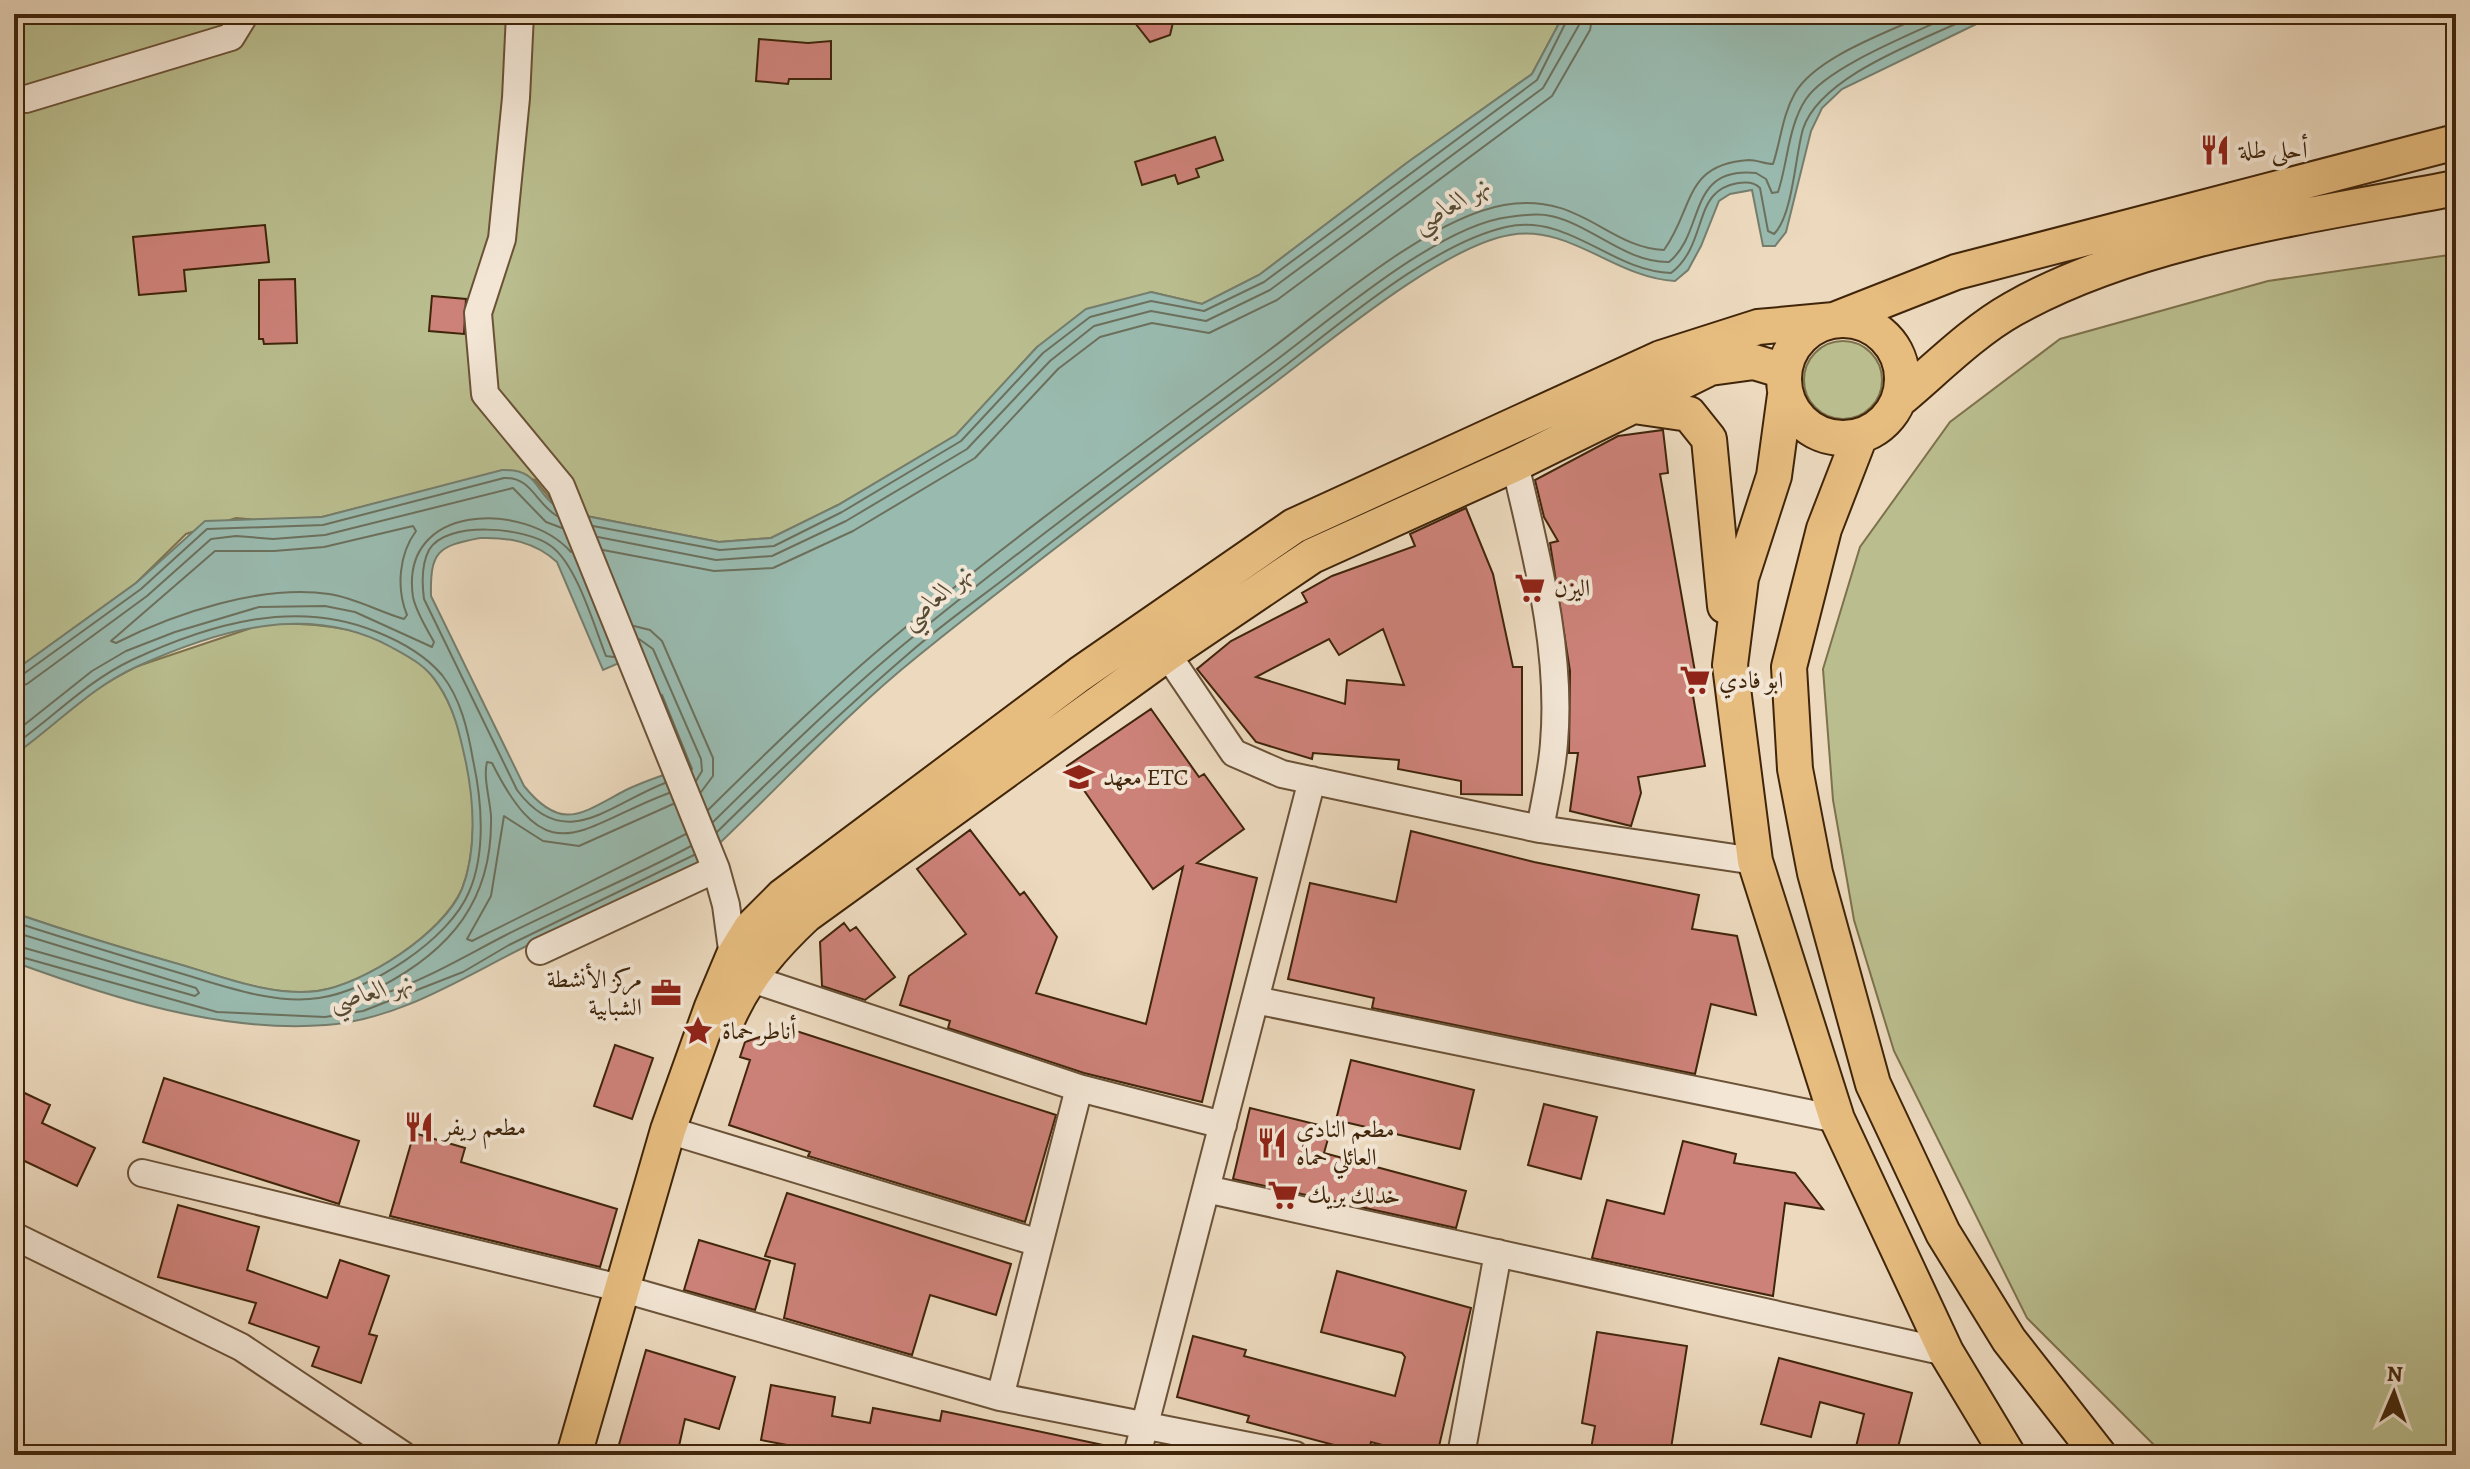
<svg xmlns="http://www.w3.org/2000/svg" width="2470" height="1469" font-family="Alegreya,Amiri,serif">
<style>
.green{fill:#babe8f;stroke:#7d724c;stroke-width:2}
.water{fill:#99baaf;stroke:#757e6d;stroke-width:2;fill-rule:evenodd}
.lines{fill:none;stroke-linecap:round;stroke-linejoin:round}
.shore{stroke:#6c705c;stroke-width:2}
.building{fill:#cd8279;stroke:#40250a;stroke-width:2;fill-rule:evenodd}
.minor-casing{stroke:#6b5237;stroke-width:30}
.major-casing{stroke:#40250a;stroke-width:38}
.minor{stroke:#f3e6d5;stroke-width:26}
.major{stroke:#e6bc7f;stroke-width:34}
.labels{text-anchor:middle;stroke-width:8;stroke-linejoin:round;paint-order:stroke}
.poi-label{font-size:24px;fill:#40250a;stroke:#f3e6d5;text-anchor:start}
.water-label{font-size:26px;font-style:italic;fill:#564a33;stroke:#f3e6d5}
</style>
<rect width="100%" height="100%" fill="#ecd9be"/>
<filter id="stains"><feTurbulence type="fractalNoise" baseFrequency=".0025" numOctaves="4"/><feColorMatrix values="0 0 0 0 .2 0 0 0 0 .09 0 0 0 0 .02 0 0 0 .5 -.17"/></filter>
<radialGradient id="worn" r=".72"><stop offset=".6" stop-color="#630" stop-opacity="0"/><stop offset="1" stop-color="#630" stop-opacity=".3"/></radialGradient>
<!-- green -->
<path class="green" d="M14 14H1564L1532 74 1408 162 1259 275 1202 304 1151 292 1037 347 956 435 838 505 771 538 719 542 576 514 557 507 535 480 502 471 322 517 272 521 236 518 186 534 136 583 14 671Z
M2456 254V1455H2164L2027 1318 1894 1051 1854 920 1833 800 1823 669 1860 547 1950 422 2060 339 2268 281Z
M1804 380a39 39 0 1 1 78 0a39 39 0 1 1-78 0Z
M263 624C317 622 374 627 418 662 470 703 486 830 462 889 443 933 364 985 317 991 273 997 223 977 181 965 125 949 70 932 14 913V755L102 685 135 667Z"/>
<!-- water -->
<path class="water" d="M1564 14H1997L1842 89 1822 108 1811 131 1786 232 1775 246H1763L1752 190 1730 194 1719 201 1701 246 1688 270 1675 281C1615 278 1570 224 1510 235 1442 246 1323 347 1265 390 1148 477 1031 565 918 656 842 717 777 790 706 856 695 867 678 873 664 880 623 901 583 920 541 939 472 971 405 1019 326 1025 221 1033 112 998 14 962V913C70 932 125 949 182 965 223 977 273 997 318 991 364 984 444 933 462 889 477 851 474 802 466 763 460 735 454 707 438 684 427 666 409 657 391 647 308 602 217 630 136 667 90 688 55 726 14 755V671L136 583 205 521 322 517 502 470C540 469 533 491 558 508 563 511 571 512 576 514L719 542 771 538 838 505 956 435 1037 347 1086 309 1151 292 1202 304 1259 275 1408 162 1532 74ZM480 538C509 537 535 542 557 562L603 670 635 656 685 767C665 775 644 781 626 790 582 813 562 833 524 786L431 596C430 551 438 546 480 538Z"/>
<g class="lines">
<!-- shore -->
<path class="shore" d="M413 526 416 531C399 554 396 588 407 615L404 619C379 612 356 598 329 594 263 584 175 613 116 643L111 641 215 551H274L324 547Z
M593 526 720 550 774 546 842 512 961 441 1043 353 1090 317 1151 301 1204 311 1264 282 1537 80 1570 14
M598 537 716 560 772 556 846 521 967 449 1050 361 1094 326 1151 311 1206 321 1270 290 1543 88 1579 25 1580 14
M603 550 714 571 773 568 853 531 975 458 1058 369 1100 337 1152 323 1209 333 1277 300 1552 96 1590 30 1593 14
M634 626 650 630 662 641 713 758V776L701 792
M639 639 653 649 701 759 702 771 696 781
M614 657 606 656C594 626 577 565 551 546 526 527 446 520 429 550 421 565 422 584 424 599L517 790C565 854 608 805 665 783
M14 677 22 675 141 589 207 529 323 525 504 478C532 477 535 503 557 516
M14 687 27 684 147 596 211 539 236 536 273 539 325 535 513 488 546 522 562 528
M662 695 692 769
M14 733 92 671 126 651 175 632 259 607 325 606 355 612 432 647 434 642C427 629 416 612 413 597 399 503 524 500 571 552
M14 745C54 717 87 681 132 660 209 624 296 598 377 632 402 642 425 655 442 675 461 699 468 731 473 760 482 801 486 853 469 892 449 940 369 991 319 998 275 1005 224 986 183 974 126 957 70 940 14 922
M669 793C580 826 549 877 492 763L487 762C483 777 490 800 491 816 493 900 451 950 380 987L378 991 383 994C427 979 465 956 506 935 567 904 630 879 691 846
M673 804 579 846 543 841 504 816 491 896 467 939 472 941 686 834
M708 810C768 751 829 691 894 637 1012 537 1140 446 1264 354 1328 307 1427 219 1504 205 1581 192 1606 247 1664 250 1694 209 1683 164 1749 160 1757 160 1765 164 1773 164 1781 140 1782 116 1795 93 1817 56 1889 32 1927 14
M713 822C775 761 837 700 903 645 1025 545 1152 452 1279 358 1335 316 1440 225 1509 217 1522 215 1539 213 1551 216 1592 225 1626 263 1669 262 1706 232 1686 166 1756 173L1766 179 1772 193 1778 192C1788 162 1788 126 1806 99 1828 66 1917 32 1954 14
M717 832C779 771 842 711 907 655 940 626 977 600 1012 573 1099 504 1188 438 1277 372 1339 325 1431 244 1506 227 1569 213 1611 271 1671 273 1700 251 1697 213 1714 195 1724 184 1750 177 1760 188L1768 231 1774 234C1793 215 1795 156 1803 129 1821 74 1927 39 1977 14
M14 932 196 988 199 993 195 996 14 945
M14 955 217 1012 325 1017 363 1011 463 972 509 945 694 855"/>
</g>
<!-- building -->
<path class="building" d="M1128 14H1175L1170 35 1150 42Z
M759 39 808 43 831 41V79H789L788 84 756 81Z
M1215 137 1223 160 1196 169 1199 177 1178 184 1175 175 1142 185 1135 162Z
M265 225 269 262 184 270 186 291 139 295 133 237Z
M295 279 297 343 264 344 263 339H259V280Z
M432 296 466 299 464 334 429 331Z
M1663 430 1668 473 1660 474 1697 683 1691 684 1705 766 1638 777 1641 793 1631 826 1570 811 1578 753H1569L1570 671 1550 543 1558 541 1544 517 1535 480 1618 436Z
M1466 508 1493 574 1513 667H1522V795L1461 794V781L1398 769 1399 760 1313 753 1312 759 1256 742 1197 669 1231 641 1307 602 1302 593 1332 576 1415 546 1410 534ZM1383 629 1404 685 1347 680 1345 704 1256 677 1329 639 1339 655Z
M1151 709 1199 777 1204 774 1244 829 1197 863 1257 878 1202 1102 1084 1073 948 1028 950 1021 900 1005 909 976 966 934 917 869 970 830 1020 895 1024 892 1057 937 1036 993 1146 1024 1183 867 1153 889 1067 766Z
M1411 831 1534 862 1699 895 1692 929 1737 936 1756 1015 1711 1004 1695 1074 1372 1008 1374 998 1288 979 1310 883 1396 902Z
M844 923 850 931 856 927 895 977 865 1000 822 986 820 942Z
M787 1028 1056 1115 1025 1222 808 1156 810 1152 729 1125 750 1060 740 1057 745 1042Z
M615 1045 653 1058 632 1119 594 1106Z
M1351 1060 1474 1090 1460 1149 1336 1120Z
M164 1078 359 1141 339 1204 143 1142Z
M14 1088 50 1105 42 1123 95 1148 77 1186 14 1156Z
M1544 1104 1597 1117 1581 1179 1528 1165Z
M1250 1108 1331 1128 1324 1153 1466 1191 1456 1228 1233 1179Z
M414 1133 465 1148 461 1162 617 1209 600 1267 390 1216Z
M1683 1141 1736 1154 1734 1163 1795 1173 1823 1209 1785 1203 1773 1296 1592 1258 1607 1200 1664 1214Z
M787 1193 1011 1264 996 1315 930 1295 912 1355 784 1318 795 1264 765 1256Z
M178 1205 259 1227 247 1270 327 1298 340 1260 389 1276 369 1334 377 1336 361 1383 312 1366 319 1347 249 1323 256 1303 158 1277Z
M699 1240 770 1261 755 1310 684 1290Z
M1337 1271 1471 1308 1437 1455H1420L1371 1442 1368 1454 1247 1422 1249 1416 1177 1397 1193 1336 1246 1350 1244 1356 1395 1396 1405 1357 1402 1353 1321 1332Z
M1597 1332 1687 1346 1670 1455H1590L1595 1426 1582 1423Z
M646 1350 735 1377 719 1429 685 1419 677 1455H616Z
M1779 1358 1912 1393 1896 1455H1854L1864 1414 1820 1402 1811 1437 1761 1424Z
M771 1385 835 1397 832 1416 870 1423 873 1408 940 1421 942 1411 1108 1446 1107 1455H840L761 1440Z"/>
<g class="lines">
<!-- minor casing -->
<g class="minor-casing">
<path id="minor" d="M520 14 516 98 502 239 478 313 485 394 561 486 716 869 726 905 733 957 749 978 1079 1088 1223 1125
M26 99 231 37 245 14
M1515 464C1536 555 1562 649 1554 743 1552 772 1545 800 1540 829
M1167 654 1234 753 1282 774 1540 829 1755 861
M540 951 716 869
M1255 1000 1837 1119
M668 1130 1039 1243
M142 1173 624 1289 1000 1397 1295 1455
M1206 1189 1946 1352
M14 1236 241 1347 403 1455
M1000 1397 1079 1088
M1137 1455 1312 780
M1461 1455 1498 1253"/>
</g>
<!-- major casing -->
<g class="major-casing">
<path id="major" d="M1784 379a59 59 0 1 1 118 0a59 59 0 1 1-118 0Z
M1785 395 1774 476 1741 578 1730 665 1755 861 1837 1119 1946 1352 2008 1455
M1899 400C1935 370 1972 332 2013 309 2138 238 2315 215 2456 188
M1634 406 1689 414 1709 439 1725 606
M1860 436 1824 529 1789 667 1795 769 1815 873 1873 1084 1943 1233 2009 1340 2099 1455
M729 1016C747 976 774 945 806 915L1167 654 1312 556 1515 464 1710 368 1754 362 1784 371
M574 1455 668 1130 712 1007 733 957 751 928 783 896 1080 674 1294 526 1661 358 1758 327 1834 320 1956 272 2456 142"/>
</g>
<!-- minor -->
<use href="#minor" class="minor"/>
<!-- major -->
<use href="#major" class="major"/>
</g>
<!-- icons -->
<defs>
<g id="restaurant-bare" transform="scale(2.4)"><path d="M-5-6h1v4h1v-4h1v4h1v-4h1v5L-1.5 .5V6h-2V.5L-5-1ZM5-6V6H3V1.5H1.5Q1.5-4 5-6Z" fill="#8f2418" stroke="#f3e6d5" stroke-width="2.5" paint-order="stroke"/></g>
<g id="supermarket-bare" transform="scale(2.4)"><path d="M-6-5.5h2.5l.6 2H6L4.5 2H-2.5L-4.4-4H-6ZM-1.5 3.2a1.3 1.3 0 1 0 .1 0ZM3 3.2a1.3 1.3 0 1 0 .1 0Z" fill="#8f2418" stroke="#f3e6d5" stroke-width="2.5" paint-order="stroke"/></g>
<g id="university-bare" transform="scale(2.4)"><path d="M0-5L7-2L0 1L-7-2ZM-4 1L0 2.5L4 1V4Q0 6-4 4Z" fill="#8f2418" stroke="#f3e6d5" stroke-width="2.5" paint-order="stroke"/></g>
<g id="office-bare" transform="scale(2.4)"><path d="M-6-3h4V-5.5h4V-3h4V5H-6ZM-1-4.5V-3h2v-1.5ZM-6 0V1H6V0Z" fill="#8f2418" stroke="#f3e6d5" stroke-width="2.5" paint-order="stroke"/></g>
<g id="sight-bare" transform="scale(2.4)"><path d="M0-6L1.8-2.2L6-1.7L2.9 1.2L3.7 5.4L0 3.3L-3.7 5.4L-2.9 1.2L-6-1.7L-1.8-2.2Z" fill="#8f2418" stroke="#f3e6d5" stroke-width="2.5" paint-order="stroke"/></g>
</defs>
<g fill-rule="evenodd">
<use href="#restaurant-bare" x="2215" y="150"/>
<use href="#supermarket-bare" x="1530" y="588"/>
<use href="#supermarket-bare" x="1695" y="680"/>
<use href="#university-bare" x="1079" y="777"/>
<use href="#office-bare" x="666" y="993"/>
<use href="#sight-bare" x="698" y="1031"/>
<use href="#restaurant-bare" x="419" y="1127"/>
<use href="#restaurant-bare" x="1272" y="1143"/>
<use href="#supermarket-bare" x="1283" y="1195"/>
</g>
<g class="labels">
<!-- poi labels -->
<g class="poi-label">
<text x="2239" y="158">أحلى طلة</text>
<text x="1554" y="596">اليزن</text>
<text x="1719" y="688">ابو فادي</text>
<text x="1103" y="785">معهد ETC</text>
<text x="642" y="987" text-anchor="end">مركز الأنشطة<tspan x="642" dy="28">الشبابية</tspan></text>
<text x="722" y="1039">أناطر حماة</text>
<text x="443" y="1135">مطعم ريفر</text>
<text x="1296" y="1137">مطعم النادي<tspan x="1296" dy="28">العائلي حماه</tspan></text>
<text x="1307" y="1203">خدلك بريك</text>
</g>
<!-- water labels -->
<g class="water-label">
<text transform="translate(1451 204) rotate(-31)" y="9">نهر العاصي</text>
<text transform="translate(936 596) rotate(-41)" y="9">نهر العاصي</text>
<text transform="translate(371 991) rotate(-14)" y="9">نهر العاصي</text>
</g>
</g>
<!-- margin -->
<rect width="2470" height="1469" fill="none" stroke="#ecd9be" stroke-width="48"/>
<rect x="16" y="16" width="2438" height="1437" fill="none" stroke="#40250a" stroke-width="4"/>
<rect x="24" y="24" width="2422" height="1421" fill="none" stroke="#40250a" stroke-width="2"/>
<!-- north arrow -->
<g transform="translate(2394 1393) rotate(2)" stroke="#f3e6d5" stroke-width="6" paint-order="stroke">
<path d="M0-6L14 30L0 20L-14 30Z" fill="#40250a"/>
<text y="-12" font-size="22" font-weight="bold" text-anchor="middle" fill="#40250a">N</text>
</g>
<rect width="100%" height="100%" filter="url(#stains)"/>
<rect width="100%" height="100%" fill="url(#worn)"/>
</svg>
